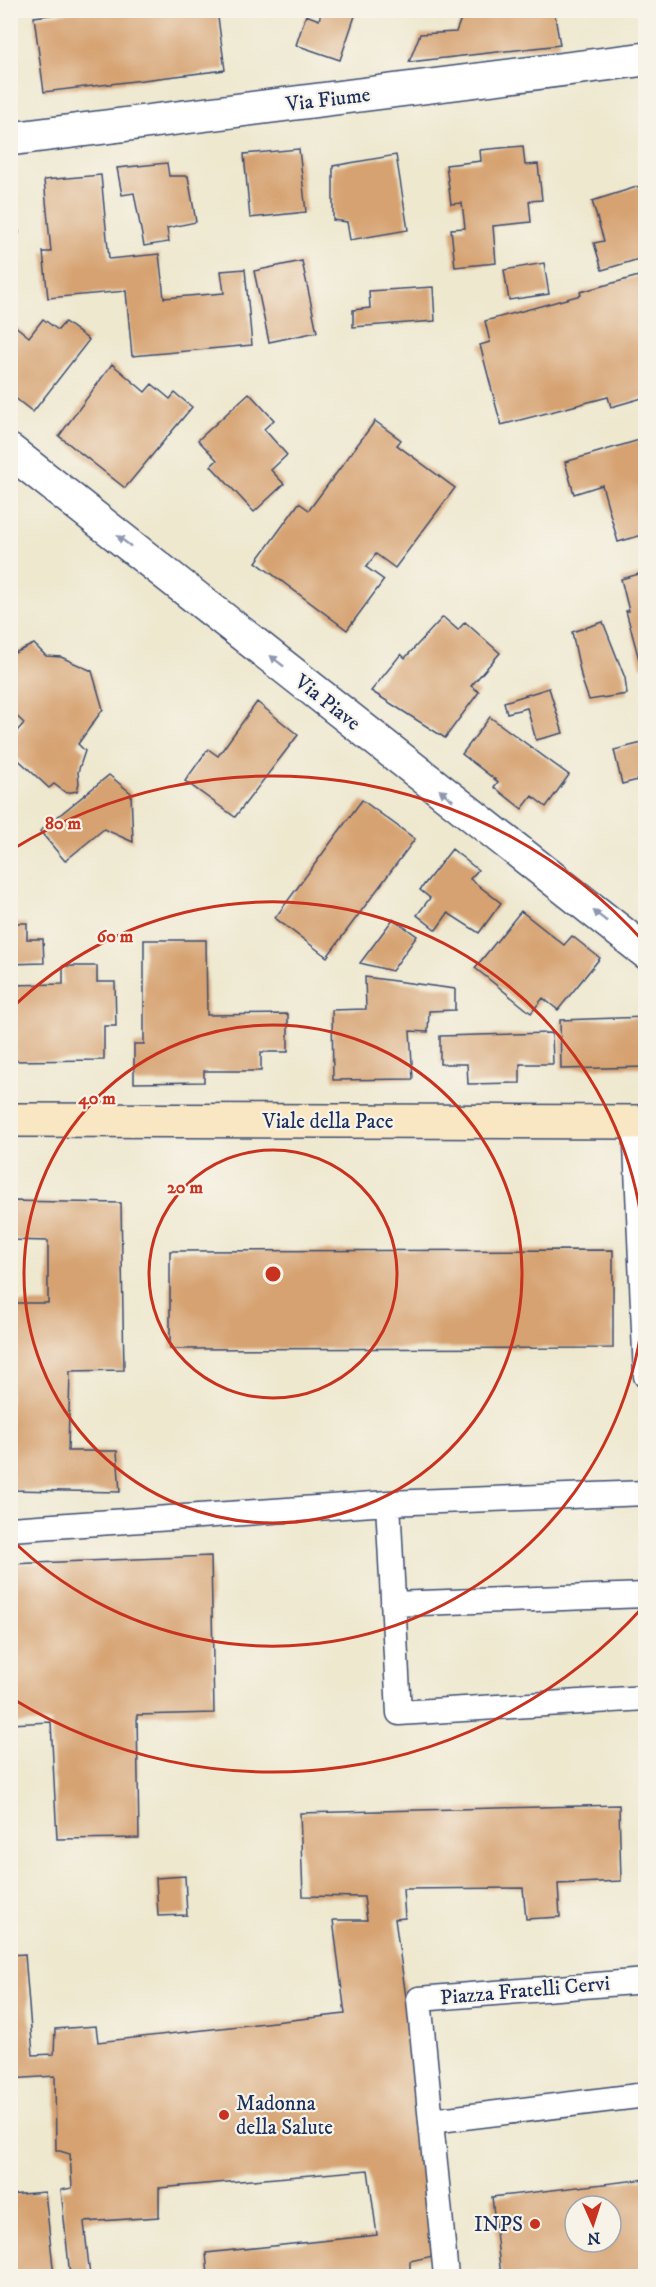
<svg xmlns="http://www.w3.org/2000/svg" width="656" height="2287" font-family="'IM FELL DW Pica',serif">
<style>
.building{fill:#d6a271;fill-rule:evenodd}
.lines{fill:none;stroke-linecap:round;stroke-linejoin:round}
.lane-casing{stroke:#3b4b6f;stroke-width:27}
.street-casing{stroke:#3b4b6f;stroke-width:36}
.secondary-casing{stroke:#3b4b6f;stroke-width:36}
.lane{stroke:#fff;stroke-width:24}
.street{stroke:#fff;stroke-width:33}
.secondary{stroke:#f9e7c3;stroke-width:33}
.oneway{fill:#8d97ae}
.ring{fill:none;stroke:#c8321e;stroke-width:3}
.poi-dot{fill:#c8321e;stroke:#f7f3e8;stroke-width:2}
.labels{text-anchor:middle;stroke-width:4.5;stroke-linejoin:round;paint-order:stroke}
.street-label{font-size:21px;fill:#1b2f5e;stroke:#f7f3e8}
.poi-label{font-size:21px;fill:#1b2f5e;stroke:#f7f3e8;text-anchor:start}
.centre{fill:#c8321e;stroke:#f7f3e8;stroke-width:3}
.ring-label{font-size:18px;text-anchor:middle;font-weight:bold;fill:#c8321e;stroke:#f7f3e8;stroke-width:4.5;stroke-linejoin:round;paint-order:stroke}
</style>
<rect width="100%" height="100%" fill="#f7f3e8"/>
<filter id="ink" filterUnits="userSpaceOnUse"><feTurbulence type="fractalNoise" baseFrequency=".0167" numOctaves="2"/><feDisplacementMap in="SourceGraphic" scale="12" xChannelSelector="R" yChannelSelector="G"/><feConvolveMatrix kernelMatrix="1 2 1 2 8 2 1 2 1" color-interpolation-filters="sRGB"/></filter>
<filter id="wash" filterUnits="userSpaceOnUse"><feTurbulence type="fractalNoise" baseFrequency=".008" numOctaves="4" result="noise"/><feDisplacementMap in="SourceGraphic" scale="24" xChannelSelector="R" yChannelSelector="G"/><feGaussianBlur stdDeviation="1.35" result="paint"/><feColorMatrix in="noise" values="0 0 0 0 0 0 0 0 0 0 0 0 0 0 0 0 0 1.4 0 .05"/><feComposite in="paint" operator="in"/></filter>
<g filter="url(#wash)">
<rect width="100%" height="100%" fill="#eee8cf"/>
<g id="blocks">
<!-- building -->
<path class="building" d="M89 10H217L225 70 44 92 34 17Z
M322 10H357L340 60 296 45 306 15 319 20Z
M464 10H554L560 45 409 62 420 34 456 32Z
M523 146 525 165 538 164 542 200 529 201 531 222 493 226 496 263 455 267 451 229 465 228 462 203 451 204 446 165 481 161 480 150Z
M299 149 306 212 250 218 244 154Z
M396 155 408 230 350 240 347 222 333 220V166Z
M167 163 169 176H188L196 222 167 228 169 242 144 246 134 193 122 195 117 168Z
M101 175 109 259 159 254 164 298 224 293 221 271 245 269 252 345 132 356 126 291 48 298 43 252H51L44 180Z
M10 183 19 233 13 236 12 256 10 255Z
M646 184V257L602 270 594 243 604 241 592 201Z
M302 261 317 332 269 342 254 271Z
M544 263 549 294 509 300 504 270Z
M646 274V397L611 407 608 397 501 425 480 345 490 342 485 321 581 295 580 292Z
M433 287 435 321 353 327V310L370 308 369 291Z
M43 319 58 330 65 322 89 340 33 412 10 394V330L14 325 29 337Z
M112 364 145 392 152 384 170 399 175 393 192 407 125 488 59 436Z
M249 393 274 420 264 429 287 455 271 470 284 484 254 512 211 466 217 460 198 440Z
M375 421 401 440 397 445 455 488 395 568 376 554 366 567 384 580 347 630 256 562 299 503 309 510Z
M646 438V534L618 542 602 485 574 494 565 462Z
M646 572V666L641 667 626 611H629L621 579Z
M443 617 458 630 465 622 500 653 471 686 479 692 445 738 371 691 401 654 405 658Z
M603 622 625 678 627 694 589 700 582 680 572 632Z
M34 644 46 656 61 657 92 671 103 709 78 744 85 751 78 772 79 783 77 791 66 793 54 784 49 788 10 752V739L24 723 10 710V655Z
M549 688 563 733 536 740 527 708 507 713 504 702Z
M257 702 298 735 235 817 185 781 208 749 218 756Z
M490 717 569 775 546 807 532 796 522 809 494 787 498 782 462 754Z
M646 742V778L622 784 614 750Z
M109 775 131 793 133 842 104 829 65 861 40 831Z
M362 800 415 839 327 957 275 918Z
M452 849 478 870 470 879 501 903 479 933 448 913 436 930 417 915 430 898 420 890Z
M521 911 564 945 572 936 600 958 558 1010 543 998 531 1013 475 968Z
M393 919 417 936 392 971 360 963Z
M10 923H27V939H43L44 963 10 964Z
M144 940H206L207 1015 288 1014V1052H261V1071H204V1082L134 1083V1044H144Z
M63 966H97V982H115L116 1026H104V1060L10 1061V985L63 984Z
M365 977 455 989V1010L429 1011 428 1032 410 1031 413 1079 333 1080 332 1010 366 1009Z
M646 1017V1067L561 1069 560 1020Z
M552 1033 553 1064H520V1083L468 1084 467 1064H440V1036Z
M10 1201 121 1203 124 1370 70 1371 68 1451H117L120 1492 10 1490V1303H48V1241L10 1240Z
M613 1250V1348L170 1349V1251Z
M211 1556 214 1713 137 1715 139 1838 57 1839 51 1722 10 1724V1564Z
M619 1805 621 1881 558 1884 560 1917 526 1919 523 1888 403 1889 405 1918 395 1919 442 2254 410 2261V2276H208L206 2253 377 2235 368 2170 159 2188V2217L84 2222 90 2276H70L61 2190 72 2188 70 2154 56 2150 55 2076 10 2079V1955L25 1954 33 2055 54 2054 55 2029 96 2026 98 2042 345 2014 333 1920H367L364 1897 303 1896 300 1813Z
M185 1876 187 1915 158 1916 156 1878Z
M646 2179V2276H501L492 2197ZM575 2206H611V2242H575Z
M45 2192 54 2276H10V2195Z"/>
</g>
</g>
<g filter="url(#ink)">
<use href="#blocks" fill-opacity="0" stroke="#3b4b6f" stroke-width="1.5"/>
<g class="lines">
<!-- lane casing -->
<g class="lane-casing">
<path id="lane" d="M635 1122 646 1376
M388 1503 399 1713 646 1698
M10 1529 388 1503 646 1493
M393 1604 646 1595
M431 2121 646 2095
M446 2276 419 1999 646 1981"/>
</g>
<!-- street casing -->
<g class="street-casing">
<path id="street" d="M10 139 646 59
M10 451 646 952"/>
</g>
<!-- secondary casing -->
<g class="secondary-casing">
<path id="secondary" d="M10 1120 646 1122"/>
</g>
<!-- lane -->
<use href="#lane" class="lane"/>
<!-- street -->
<use href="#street" class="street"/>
<!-- secondary -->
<use href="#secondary" class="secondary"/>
</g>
<!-- one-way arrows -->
<defs><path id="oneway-solid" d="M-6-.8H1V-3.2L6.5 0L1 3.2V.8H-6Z" transform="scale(1.5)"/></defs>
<g class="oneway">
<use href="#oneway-solid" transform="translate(124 541) rotate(-142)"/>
<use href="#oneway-solid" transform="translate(277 661) rotate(-142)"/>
<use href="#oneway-solid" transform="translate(446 795) rotate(-142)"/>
<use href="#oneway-solid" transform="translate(600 916) rotate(-142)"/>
</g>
</g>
<!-- distance rings -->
<g class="ring">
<circle cx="273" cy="1274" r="124"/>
<circle cx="273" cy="1274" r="249"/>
<path d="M645 1294A373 373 0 0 1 12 1540M12 1008A373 373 0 0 1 645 1254"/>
<path d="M643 1607A498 498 0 0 1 13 1699M13 849A498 498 0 0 1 643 941"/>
</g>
<!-- markers -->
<g class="poi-dot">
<circle cx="224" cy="2115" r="6"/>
<circle cx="535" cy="2224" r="6"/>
</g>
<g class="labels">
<!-- street labels -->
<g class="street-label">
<text transform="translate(328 99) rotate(-7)" y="7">Via Fiume</text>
<text transform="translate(328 702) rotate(38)" y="7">Via Piave</text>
<text x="328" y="1128">Viale della Pace</text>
<text transform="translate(525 1990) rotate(-5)" y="7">Piazza Fratelli Cervi</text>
</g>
<!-- poi labels -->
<g class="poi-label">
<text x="236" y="2110">Madonna<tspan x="236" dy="24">della Salute</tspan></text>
<text x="523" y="2231" text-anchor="end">INPS</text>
</g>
</g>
<circle cx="273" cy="1274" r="9" class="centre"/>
<g class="ring-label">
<text x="63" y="829">80 m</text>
<text x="115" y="942">60 m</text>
<text x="97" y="1104">40 m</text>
<text x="185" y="1193">20 m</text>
</g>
<!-- margin -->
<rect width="656" height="2287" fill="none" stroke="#f7f3e8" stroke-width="36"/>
<!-- north arrow -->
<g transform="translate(593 2224) rotate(177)"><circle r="28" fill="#f7f3e8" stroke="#9fa5b1" stroke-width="1.5"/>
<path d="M0-4.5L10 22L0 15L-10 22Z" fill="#c8321e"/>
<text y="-9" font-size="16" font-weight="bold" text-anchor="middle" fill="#1b2f5e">N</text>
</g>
</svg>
